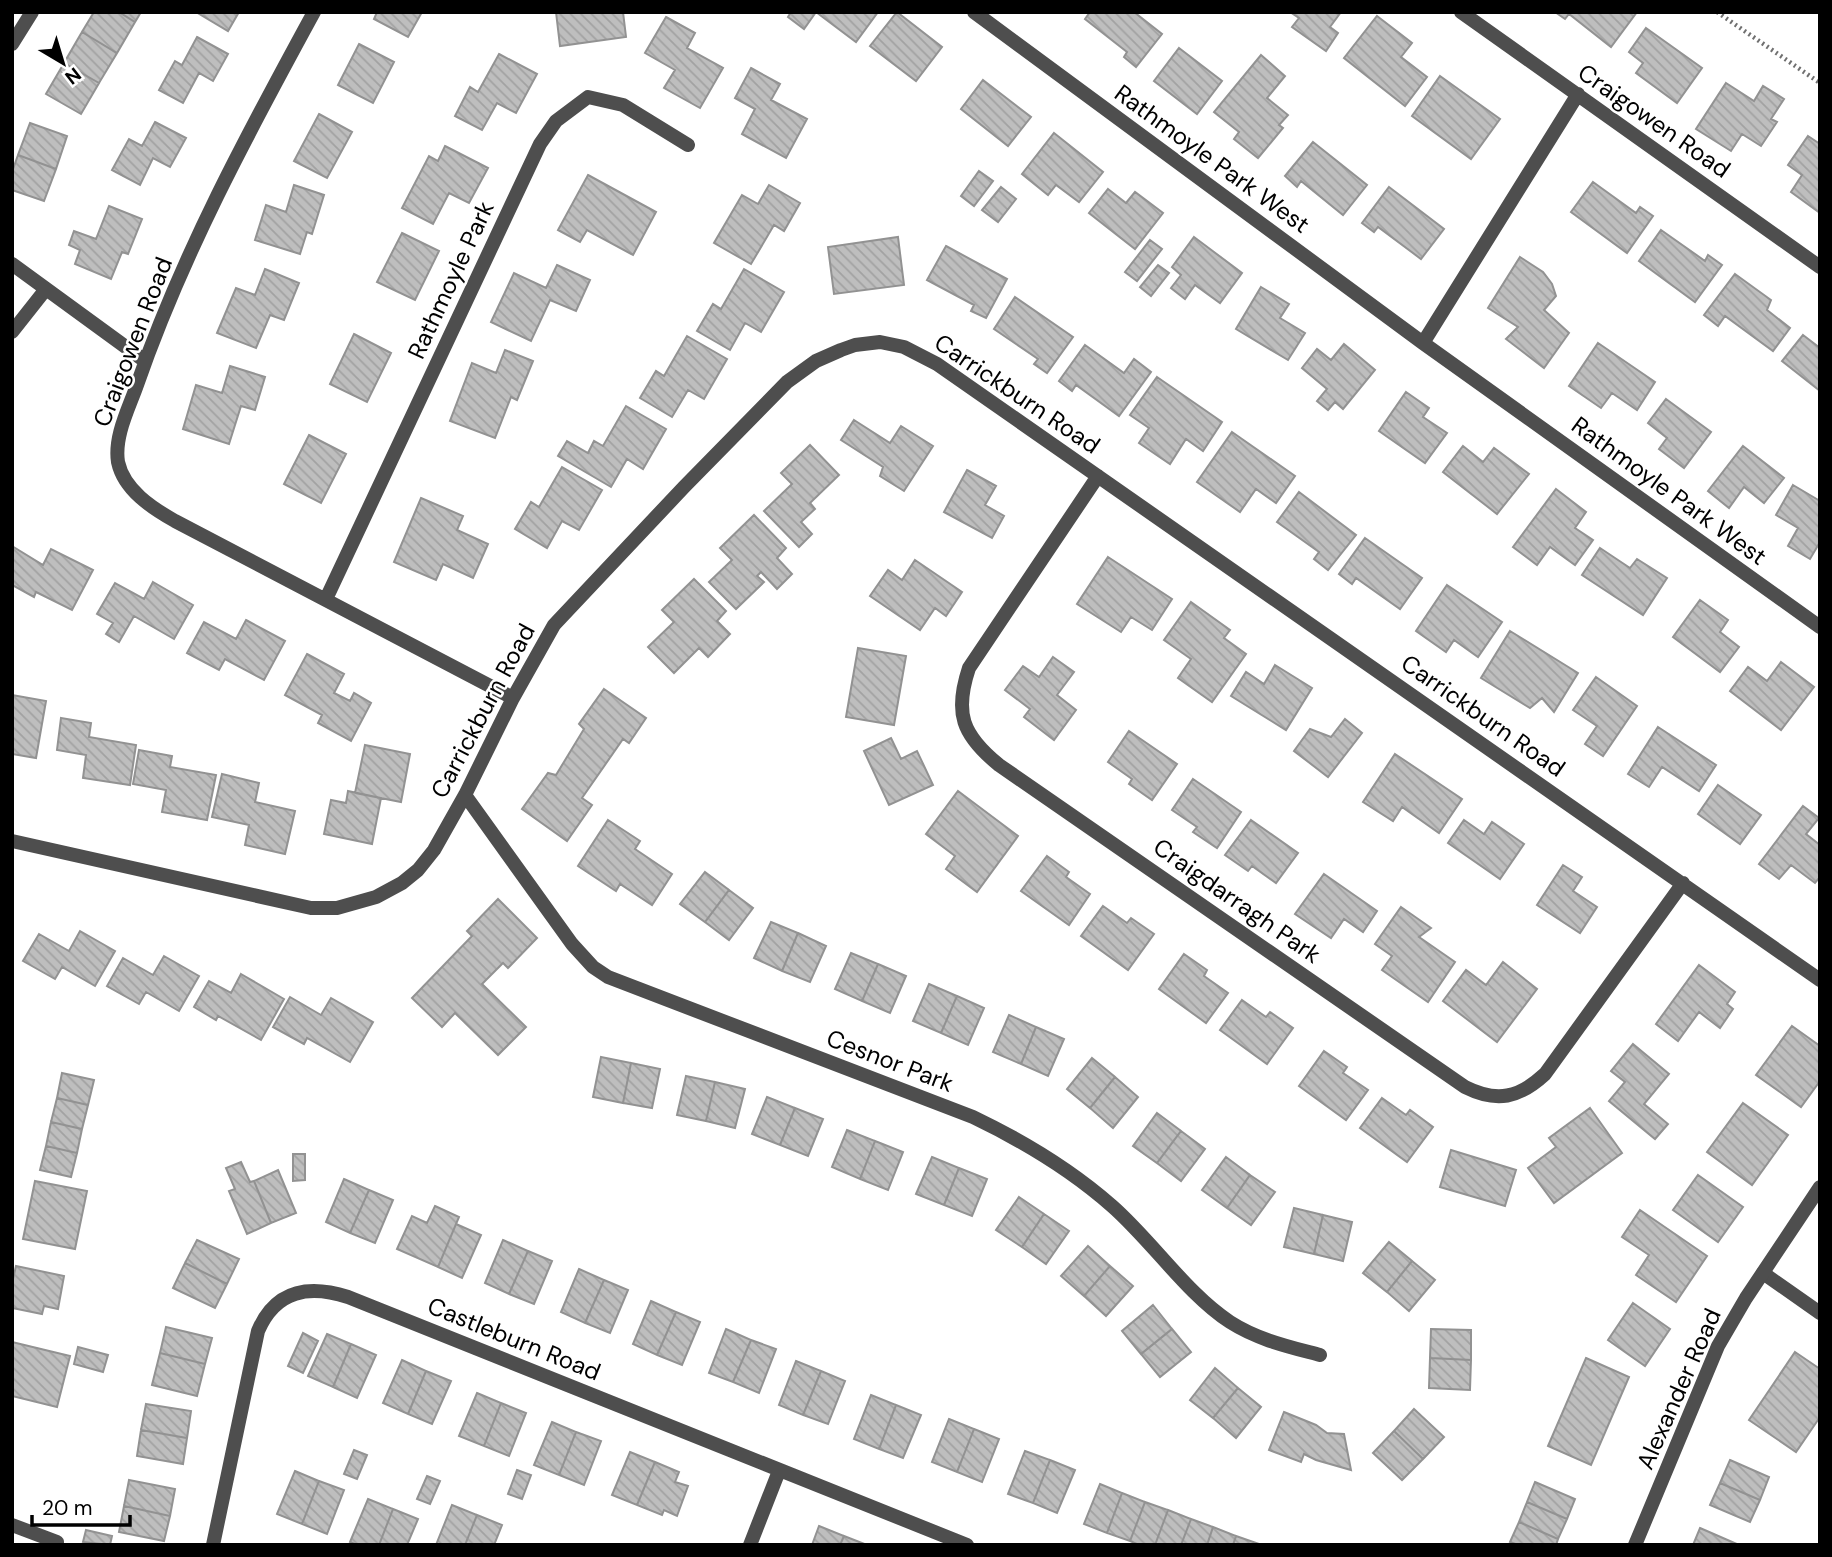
<svg xmlns="http://www.w3.org/2000/svg" width="1832" height="1557" font-family="'DM Sans',sans-serif">
<style>
.building{fill:url(#building-back-hatch);stroke:#929292;stroke-width:2}
.lines{fill:none;stroke-linecap:round;stroke-linejoin:round}
.path{stroke:#707070;stroke-width:4.5;stroke-dasharray:2 3.5;stroke-linecap:butt}
.service{stroke:#4e4e4e;stroke-width:14}
.minor{stroke:#4e4e4e;stroke-width:14}
.tertiary{stroke:#4e4e4e;stroke-width:14}
.labels{text-anchor:middle;stroke-width:5;stroke-linejoin:round;paint-order:stroke}
.street-label{font-size:24px;fill:#000;stroke:#fff}
</style>
<defs>
<pattern id="building-back-hatch" width="6" height="6" patternUnits="userSpaceOnUse" patternTransform="scale(1.75)"><rect width="6" height="6" fill="#bebebe"/><path d="M-1 5l2 2M0 0l6 6M5-1l2 2" fill="none" stroke="#a2a2a2"/></pattern>
</defs>
<rect width="100%" height="100%" fill="#fff"/>
<!-- building -->
<path class="building" d="M94 12H119L135 22 117 53 82 32Z
M119 12H141L135 22Z
M196 12H239L228 31Z
M377 12H422L408 37 374 19Z
M556 12H623L626 37 560 46Z
M791 12H816L804 29 788 17Z
M816 12H878L856 42Z
M897 12 942 47 916 81 870 46Z
M1090 12H1134L1162 34 1136 67 1124 57 1127 52 1085 19Z
M1290 12H1341L1330 27 1338 33 1326 51 1292 27 1299 18Z
M1555 12H1637L1611 47 1569 14 1565 19Z
M1377 16 1412 43 1401 57 1427 77 1405 106 1344 58Z
M666 17 695 33 687 48 723 68 700 108 664 88 675 70 645 53Z
M1646 28 1702 68 1677 103 1636 73 1643 63 1629 52Z
M82 32 117 53 99 83 64 63Z
M197 37 228 54 213 81 199 73 183 103 159 90 175 61 182 65Z
M359 44 394 62 373 103 338 85Z
M1179 48 1222 81 1197 114 1154 81Z
M499 54 537 74 516 113 497 103 482 130 455 116 470 87 478 92Z
M1261 55 1285 76 1267 98 1288 115 1279 125 1283 128 1258 158 1234 139 1239 132 1214 112Z
M64 63 99 83 81 114 46 94Z
M751 68 780 84 771 100 807 119 786 158 742 134 755 109 735 98Z
M1440 76 1500 119 1471 159 1412 116Z
M983 80 1031 117 1008 146 961 109Z
M1726 83 1754 101 1763 86 1784 99 1771 119 1777 122 1761 146 1742 134 1731 151 1696 129Z
M319 114 352 132 327 178 294 161Z
M155 122 186 138 170 167 153 158 140 185 112 170 129 139 142 146Z
M30 123 67 136 56 169 18 155Z
M1054 133 1103 172 1079 202 1056 185 1048 195 1022 174Z
M1808 136 1820 144V213L1791 192 1802 175 1788 165Z
M1313 142 1367 185 1343 215 1301 181 1297 187 1285 176Z
M445 146 488 168 469 203 449 193 433 224 402 208 429 156 438 161Z
M18 155 56 169 44 201 12 190V172Z
M979 171 993 181 974 206 961 196Z
M588 175 656 212 633 255 587 230 580 242 558 230Z
M1593 182 1636 213 1640 207 1653 216 1627 253 1571 212Z
M294 185 324 195 312 234 307 232 300 254 255 240 266 205 286 212Z
M769 185 800 203 784 231 774 225 751 264 714 243 742 195 758 204Z
M1001 187 1016 199 998 222 982 210Z
M1389 187 1444 229 1421 259 1378 227 1374 232 1362 223Z
M1108 189 1126 203 1135 192 1163 213 1135 249 1089 213Z
M109 206 142 219 128 254 122 252 111 279 75 264 80 250 69 245 74 231 96 239Z
M1661 230 1705 261 1708 255 1722 265 1695 302 1639 261Z
M402 233 439 251 415 300 377 282Z
M898 237 904 285 834 294 828 247Z
M1194 237 1242 273 1220 303 1195 285 1185 299 1171 288 1181 275 1172 267Z
M1150 240 1162 249 1137 281 1125 272Z
M946 246 1007 279 986 318 971 311 974 305 927 280Z
M1520 257 1543 272 1552 284 1556 296 1544 310 1569 333 1544 368 1506 339 1518 327 1488 308Z
M557 265 590 280 576 311 550 300 531 341 491 322 514 273 546 288Z
M1158 265 1169 273 1151 296 1140 287Z
M265 269 299 283 284 320 270 315 256 348 217 333 236 288 255 295Z
M744 269 784 292 761 332 745 323 730 350 697 331 713 304 721 309Z
M1735 274 1771 300 1767 310 1790 328 1773 351 1725 316 1718 326 1704 315Z
M1261 287 1289 304 1280 318 1305 333 1288 360 1236 329Z
M1015 297 1073 337 1047 373 1034 364 1038 359 994 329Z
M354 334 391 353 367 402 330 384Z
M1803 335 1820 348V391L1782 361Z
M687 336 727 359 704 399 688 390 672 417 640 398 656 371 664 376Z
M1598 343 1655 382 1637 410 1612 393 1601 408 1569 386Z
M1344 344 1375 370 1343 409 1335 402 1328 410 1317 401 1327 389 1302 368 1317 349 1331 360Z
M1085 345 1124 373 1134 359 1151 372 1119 416 1076 385 1072 391 1059 381Z
M505 350 533 361 517 400 511 397 495 438 450 421 472 363 496 373Z
M230 366 265 377 255 410 241 406 229 444 183 429 196 385 222 393Z
M1157 377 1222 422 1203 451 1186 439 1170 464 1139 443 1149 428 1130 415Z
M1406 392 1429 408 1423 417 1447 433 1425 463 1379 431Z
M1666 399 1711 432 1684 468 1659 449 1667 438 1648 423Z
M626 406 666 429 643 469 627 459 611 487 558 456 567 441 588 453 594 441 603 446Z
M854 420 890 443 901 426 933 446 904 491 880 476 883 467 841 440Z
M1232 432 1295 476 1276 503 1256 489 1240 512 1197 482Z
M309 435 346 454 321 503 284 484Z
M810 445 839 475 810 503 815 509 801 522 812 534 799 547 764 511 792 484 781 473Z
M1463 446 1483 462 1494 448 1529 474 1497 514 1443 472Z
M1743 446 1784 478 1764 503 1744 487 1729 508 1708 491Z
M562 467 602 490 579 530 562 521 547 548 515 529 531 502 539 507Z
M967 470 996 486 985 505 1004 516 992 538 944 512Z
M1793 485 1820 501V542L1810 559 1788 546 1798 528 1776 515Z
M1556 489 1586 512 1575 528 1593 540 1575 565 1550 547 1537 565 1513 547Z
M1299 492 1356 535 1328 570 1314 559 1319 552 1277 522Z
M421 498 463 516 457 530 488 544 473 578 443 564 436 580 394 562Z
M754 515 786 548 777 558 792 574 777 589 761 572 757 576 764 582 736 609 709 582 732 560 720 548Z
M1365 538 1422 578 1400 609 1356 578 1352 584 1339 574Z
M12 546 43 565 51 549 93 570 72 610 36 592 34 597 12 585Z
M1600 548 1630 568 1637 559 1667 578 1643 615 1582 575Z
M1108 557 1172 599 1152 630 1131 617 1121 632 1077 604Z
M915 560 962 592 946 616 935 608 920 630 870 596 888 570 902 580Z
M694 579 726 611 717 621 730 634 708 657 699 648 674 673 648 647 674 622 662 610Z
M153 582 193 605 174 639 134 616 119 642 106 634 113 623 97 614 115 583 144 599Z
M1447 585 1502 622 1478 657 1454 640 1446 652 1416 631Z
M1700 600 1728 620 1720 632 1739 647 1720 672 1673 637Z
M1191 602 1230 630 1224 638 1246 654 1212 702 1178 678 1191 659 1164 640Z
M246 620 285 641 264 680 225 659 219 670 187 653 204 622 236 639Z
M1510 631 1578 673 1554 712 1542 698 1530 708 1481 678Z
M858 648 906 656 894 725 846 717Z
M307 654 344 674 334 693 350 701 354 693 371 703 351 741 318 723 322 715 285 695Z
M1053 657 1074 672 1057 695 1076 710 1054 740 1024 717 1030 709 1005 690 1023 666 1039 677Z
M1781 662 1814 687 1781 730 1730 691 1748 667 1767 681Z
M1275 665 1312 688 1286 730 1231 696 1246 672 1264 684Z
M1596 677 1637 706 1603 756 1585 744 1597 726 1573 710Z
M604 689 646 718 629 743 623 739 582 798 592 805 567 841 522 809 548 773 556 775 584 729 579 724Z
M12 695 46 701 36 758 12 754Z
M61 718 91 723 89 737 136 745 130 785 83 778 86 755 57 750Z
M1345 719 1362 733 1328 777 1294 751 1310 729 1331 737Z
M1658 727 1716 765 1699 791 1662 767 1649 787 1628 774Z
M1129 731 1177 764 1152 800 1129 784 1132 779 1108 762Z
M891 738 901 759 917 751 933 785 889 805 864 751Z
M365 745 410 754 401 802 355 793Z
M139 750 172 756 170 767 216 775 207 820 162 812 166 790 133 784Z
M1395 754 1462 799 1439 833 1402 807 1393 821 1363 802Z
M222 774 259 783 255 802 295 811 285 854 245 845 249 825 212 817Z
M1193 779 1241 812 1217 848 1193 832 1197 827 1172 810Z
M1718 785 1761 815 1740 844 1698 814Z
M348 791 381 798 372 844 324 834 331 800 346 803Z
M958 791 1018 836 977 892 946 869 955 856 926 834Z
M1803 806 1819 818 1806 834 1820 845V877L1815 883 1791 865 1779 879 1759 864Z
M608 820 640 841 635 849 672 874 652 905 620 884 616 891 578 866Z
M1251 820 1298 853 1276 883 1252 866 1248 871 1225 855Z
M1464 820 1484 834 1492 822 1524 844 1500 879 1448 843Z
M1047 856 1069 872 1066 877 1090 894 1069 925 1021 891Z
M1563 865 1582 877 1573 891 1597 907 1580 933 1537 905Z
M705 872 729 890 705 922 680 904Z
M1324 874 1377 911 1363 932 1344 919 1331 938 1295 914Z
M729 890 753 908 729 940 705 922Z
M498 899 537 938 508 968 503 963 482 984 526 1027 498 1055 455 1013 442 1027 412 998 472 936 467 931Z
M1103 906 1127 923 1131 918 1154 934 1128 970 1081 936Z
M1401 907 1431 928 1419 937 1455 962 1428 1002 1382 970 1392 956 1375 944Z
M771 922 798 933 782 971 754 958Z
M80 931 115 951 95 986 62 967 55 979 23 961 39 934 69 951Z
M798 933 826 946 810 982 782 971Z
M851 953 878 964 862 1001 835 989Z
M1184 954 1207 970 1204 976 1228 993 1206 1023 1159 989Z
M164 956 199 976 179 1011 146 992 139 1004 107 986 123 958 153 975Z
M1503 962 1537 989 1497 1042 1443 1001 1466 970 1486 985Z
M878 964 906 976 890 1013 862 1001Z
M1699 965 1735 992 1727 1004 1733 1009 1720 1028 1699 1012 1678 1041 1656 1024Z
M241 974 284 999 261 1040 218 1016 216 1020 194 1007 209 981 231 993Z
M929 984 957 996 941 1033 913 1021Z
M957 996 984 1008 968 1045 941 1033Z
M290 997 321 1015 331 998 373 1022 350 1062 307 1038 304 1044 273 1027Z
M1242 1000 1266 1017 1270 1012 1293 1028 1267 1064 1220 1030Z
M1009 1015 1036 1027 1021 1064 993 1052Z
M1792 1026 1820 1046V1081L1801 1107 1756 1075Z
M1036 1027 1064 1039 1048 1076 1021 1064Z
M1633 1044 1669 1074 1644 1104 1668 1124 1655 1139 1609 1101 1625 1082 1611 1071Z
M1324 1051 1347 1067 1343 1073 1368 1090 1346 1120 1299 1086Z
M601 1057 631 1063 623 1103 593 1097Z
M1092 1058 1115 1077 1090 1108 1067 1089Z
M631 1063 660 1069 652 1108 623 1103Z
M62 1073 94 1080 88 1105 57 1098Z
M686 1076 715 1082 706 1121 677 1115Z
M1115 1077 1138 1097 1113 1128 1090 1108Z
M715 1082 745 1089 735 1128 706 1121Z
M767 1097 795 1108 780 1145 752 1134Z
M57 1098 88 1105 82 1129 51 1122Z
M1382 1098 1406 1115 1410 1110 1433 1127 1407 1162 1360 1128Z
M1743 1103 1788 1135 1752 1185 1707 1152Z
M795 1108 823 1119 808 1156 780 1145Z
M1590 1108 1622 1153 1554 1203 1528 1168 1556 1147 1549 1138Z
M1157 1113 1181 1131 1157 1163 1133 1146Z
M51 1122 82 1129 77 1153 46 1146Z
M847 1130 875 1141 860 1179 832 1167Z
M1181 1131 1205 1149 1181 1181 1157 1163Z
M875 1141 903 1152 888 1190 860 1179Z
M46 1146 77 1153 71 1177 40 1170Z
M1451 1150 1516 1170 1505 1206 1440 1187Z
M293 1154H305V1180L293 1181Z
M932 1157 959 1168 944 1205 916 1194Z
M1226 1157 1250 1175 1227 1208 1202 1190Z
M241 1162 250 1182 254 1181 271 1223 247 1234 229 1191 235 1189 226 1168Z
M959 1168 987 1179 972 1216 944 1205Z
M278 1170 296 1213 271 1223 254 1181Z
M1250 1175 1275 1192 1251 1225 1227 1208Z
M1698 1175 1743 1207 1718 1242 1673 1210Z
M344 1179 369 1190 350 1233 326 1222Z
M35 1181 87 1191 75 1249 23 1239Z
M369 1190 393 1200 375 1243 350 1233Z
M1019 1197 1044 1214 1022 1247 996 1230Z
M435 1206 459 1217 438 1267 397 1249 412 1216 427 1223Z
M1294 1208 1323 1215 1314 1254 1284 1247Z
M1640 1210 1707 1256 1676 1302 1636 1275 1649 1255 1622 1237Z
M1044 1214 1069 1231 1046 1264 1022 1247Z
M1323 1215 1352 1222 1343 1261 1314 1254Z
M456 1224 481 1235 462 1278 438 1267Z
M197 1240 239 1259 227 1284 185 1263Z
M503 1240 528 1251 509 1294 485 1283Z
M1389 1242 1412 1261 1387 1292 1363 1273Z
M1088 1246 1110 1266 1084 1296 1061 1276Z
M528 1251 552 1261 534 1304 509 1294Z
M1412 1261 1435 1280 1409 1311 1387 1292Z
M185 1263 227 1284 215 1308 173 1288Z
M16 1266 64 1276 58 1309 44 1306 42 1314 12 1308V1283Z
M1110 1266 1133 1286 1106 1316 1084 1296Z
M579 1269 604 1280 585 1323 561 1312Z
M604 1280 628 1290 610 1333 585 1323Z
M651 1301 676 1312 657 1355 633 1344Z
M1633 1303 1670 1329 1645 1366 1608 1340Z
M1153 1305 1172 1329 1141 1354 1122 1331Z
M676 1312 700 1322 682 1365 657 1355Z
M166 1327 212 1338 205 1364 160 1353Z
M726 1329 751 1340 733 1382 709 1373Z
M1172 1329 1191 1352 1160 1377 1141 1354Z
M1431 1329 1471 1330V1360L1430 1358Z
M303 1333 318 1341 303 1373 288 1366Z
M327 1334 351 1344 333 1387 308 1376Z
M751 1340 776 1349 759 1393 733 1382Z
M12 1342 70 1356 57 1407 12 1396Z
M351 1344 376 1355 357 1398 333 1387Z
M78 1347 108 1355 103 1372 74 1364Z
M1795 1352 1820 1369V1417L1796 1452 1749 1420Z
M160 1353 205 1364 197 1396 152 1385Z
M1430 1358 1471 1360 1470 1390 1429 1388Z
M1586 1358 1629 1377 1591 1465 1548 1446Z
M402 1360 426 1371 408 1414 383 1403Z
M796 1361 821 1371 803 1415 779 1405Z
M1215 1368 1238 1388 1213 1418 1190 1400Z
M426 1371 451 1381 432 1424 408 1414Z
M821 1371 845 1381 828 1424 803 1415Z
M1238 1388 1261 1407 1236 1438 1213 1418Z
M477 1393 501 1403 484 1446 459 1436Z
M871 1395 896 1405 879 1449 854 1439Z
M501 1403 526 1413 509 1456 484 1446Z
M146 1404 191 1411 187 1438 141 1430Z
M896 1405 921 1415 903 1458 879 1449Z
M1414 1409 1444 1437 1423 1459 1394 1431Z
M1284 1412 1316 1425 1327 1433 1344 1434 1351 1470 1316 1460 1304 1454 1301 1462 1269 1450Z
M949 1419 974 1429 957 1472 932 1462Z
M552 1422 576 1432 559 1475 534 1465Z
M974 1429 999 1439 982 1482 957 1472Z
M141 1430 187 1438 183 1464 137 1456Z
M1394 1431 1423 1459 1402 1480 1373 1453Z
M576 1432 601 1441 584 1485 559 1475Z
M354 1450 367 1455 357 1479 344 1474Z
M1025 1451 1050 1460 1033 1503 1008 1494Z
M630 1452 655 1462 637 1505 612 1495Z
M1050 1460 1075 1470 1057 1513 1033 1503Z
M1730 1460 1769 1477 1760 1500 1720 1483Z
M655 1462 679 1472 675 1482 688 1486 677 1516 664 1510 662 1515 637 1505Z
M517 1470 531 1475 522 1499 508 1494Z
M295 1471 319 1481 302 1524 277 1514Z
M427 1476 440 1481 430 1504 417 1499Z
M129 1480 175 1489 170 1516 124 1506Z
M319 1481 344 1490 327 1534 302 1524Z
M1535 1482 1575 1499 1567 1519 1527 1502Z
M1720 1483 1760 1500 1750 1522 1710 1505Z
M1100 1484 1122 1493 1107 1533 1084 1524Z
M1122 1493 1145 1502 1130 1541 1107 1533Z
M368 1499 393 1509 379 1545H357L350 1542Z
M1145 1502 1168 1510 1155 1545H1139L1130 1541Z
M1527 1502 1567 1519 1558 1539 1519 1522Z
M452 1505 477 1515 465 1545H436Z
M124 1506 170 1516 164 1541 119 1532Z
M393 1509 418 1519 407 1545H379Z
M1168 1510 1191 1519 1181 1545H1155Z
M477 1515 502 1525 494 1545H465Z
M1191 1519 1213 1527 1207 1545H1181Z
M1519 1522 1558 1539 1556 1545H1518L1510 1542Z
M819 1526 844 1536 840 1545H812Z
M1213 1527 1236 1536 1233 1545H1207Z
M1700 1528 1739 1545H1693Z
M86 1530 112 1536 110 1545 83 1542Z
M844 1536 867 1545H840Z
M1236 1536 1259 1544V1545H1233Z"/>
<g class="lines">
<!-- path -->
<path class="path" d="M1717 12 1820 83"/>
<!-- service -->
<path class="service" d="M12 1525 57 1542"/>
<!-- minor -->
<path class="minor" d="M314 12C248 133 182 255 137 385 129 408 114 436 118 462 124 490 152 508 175 521L513 698
M974 12 1423 343 1820 627
M1461 12 1820 267
M12 44 32 12
M12 264 145 361
M12 332 46 289
M1423 343 1578 94
M1098 476 969 668C954 713 962 735 999 765L1465 1087C1497 1103 1519 1098 1545 1074L1683 883
M326 599 540 144 556 121 588 97 623 105 688 145
M465 795 572 944 593 967 608 977 973 1117C1023 1141 1070 1169 1112 1206 1152 1241 1187 1294 1230 1322 1258 1340 1290 1347 1320 1355
M12 841 311 908H337L376 897 402 883 418 870 434 850 465 795 513 698 554 625 684 487 787 382 816 361 841 350 855 345 880 342 904 347 937 364 1820 980
M1763 1273 1820 1313
M213 1545 258 1331C276 1289 310 1285 348 1297L967 1545
M750 1545 779 1471"/>
<!-- tertiary -->
<path class="tertiary" d="M1635 1545 1718 1346 1746 1298 1820 1187"/>
</g>
<g class="labels">
<!-- street labels -->
<g class="street-label">
<text transform="translate(1654 121) rotate(35)" y="8">Craigowen Road</text>
<text transform="translate(1212 159) rotate(36)" y="8">Rathmoyle Park West</text>
<text transform="translate(451 280) rotate(-65)" y="8">Rathmoyle Park</text>
<text transform="translate(133 342) rotate(-69)" y="8">Craigowen Road</text>
<text transform="translate(1017 394) rotate(34)" y="8">Carrickburn Road</text>
<text transform="translate(1669 491) rotate(36)" y="8">Rathmoyle Park West</text>
<text transform="translate(483 711) rotate(-62)" y="8">Carrickburn Road</text>
<text transform="translate(1483 716) rotate(35)" y="8">Carrickburn Road</text>
<text transform="translate(1237 901) rotate(35)" y="8">Craigdarragh Park</text>
<text transform="translate(890 1061) rotate(21)" y="8">Cesnor Park</text>
<text transform="translate(514 1339) rotate(22)" y="8">Castleburn Road</text>
<text transform="translate(1679 1389) rotate(-66)" y="8">Alexander Road</text>
</g>
</g>
<!-- border -->
<rect width="1832" height="1557" fill="none" stroke="#000000" stroke-width="28"/>
<!-- north arrow -->
<g transform="translate(63 63) rotate(142)" stroke="#ffffff" stroke-width="5" paint-order="stroke">
<path d="M0-5L12 26L0 18L-12 26Z" fill="#000000"/>
<text y="-10" font-size="19" font-weight="bold" text-anchor="middle" fill="#000000">N</text>
</g>
<!-- scale -->
<path d="M32 1515v10h98v-10" fill="none" stroke="#000000" stroke-width="3.5"/>
<text x="42" y="1515" font-size="21" fill="#000000" stroke="#ffffff" stroke-width="5" paint-order="stroke">20 m</text>
</svg>
